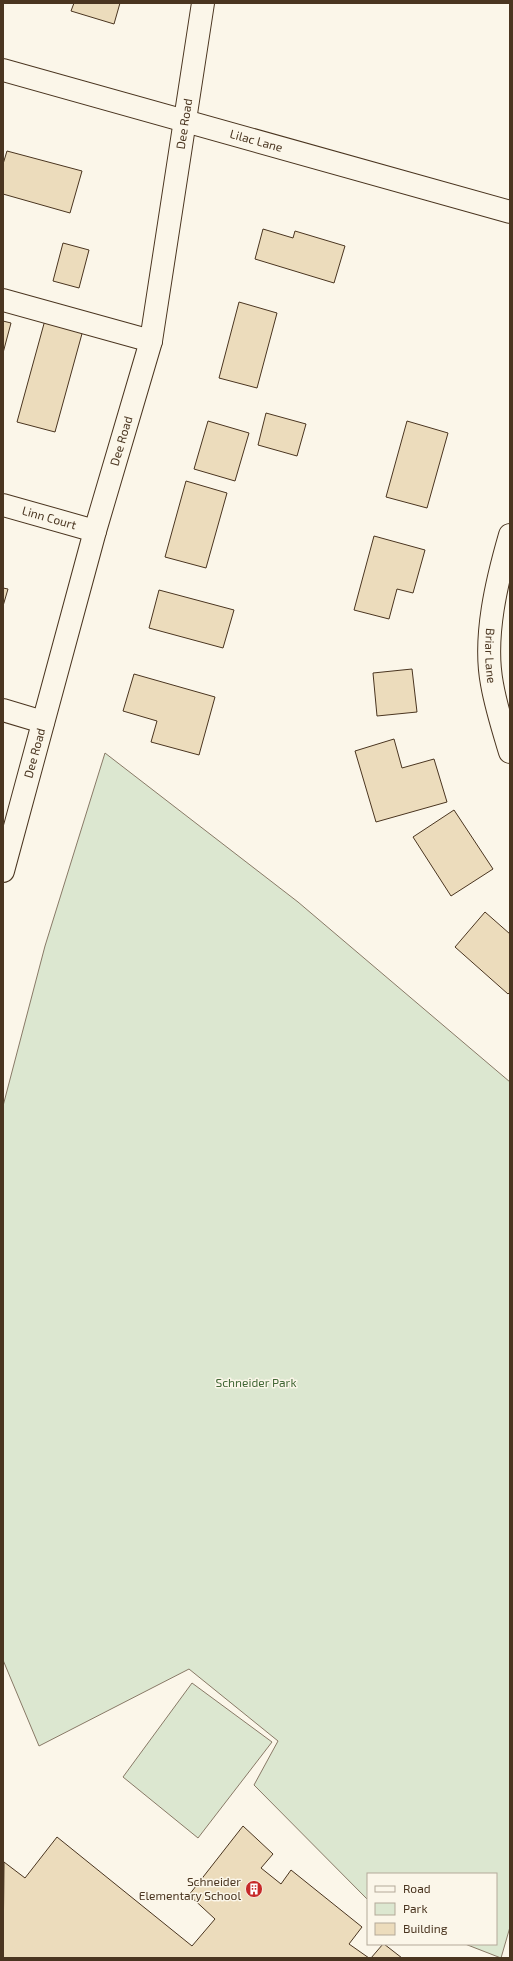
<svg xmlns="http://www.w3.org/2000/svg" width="513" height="1961" font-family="'Exo 2',sans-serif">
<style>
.green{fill:#dce7d0;stroke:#887966}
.building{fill:#ecdcbc;stroke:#4a3520}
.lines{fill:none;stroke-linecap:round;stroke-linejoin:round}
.minor-casing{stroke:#4a3520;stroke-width:24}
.minor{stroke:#fbf6e9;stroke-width:22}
.labels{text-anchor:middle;stroke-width:3;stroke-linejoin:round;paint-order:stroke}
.street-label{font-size:12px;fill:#4a3520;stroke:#fbf6e9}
.park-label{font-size:12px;fill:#436837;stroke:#fbf6e9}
.poi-label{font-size:12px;fill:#4a3520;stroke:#fbf6e9;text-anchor:end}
</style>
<rect width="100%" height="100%" fill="#fbf6e9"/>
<!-- green -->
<path class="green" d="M105 753 298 902 510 1082V1927L501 1958 465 1944H496V1874H368V1900L254 1785 278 1741 189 1669 39 1746 3 1660V1106L45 946Z
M192 1683 272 1742 198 1838 123 1777Z"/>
<!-- building -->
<path class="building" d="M74 3H120L114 24 71 11Z
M7 151 82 171 70 213 3 194V164Z
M263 229 293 238 295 231 345 246 334 283 255 259Z
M63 243 89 250 79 288 53 281Z
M239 302 277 313 257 388 219 378Z
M45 320 83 330 55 432 17 422Z
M3 321 11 323 3 353Z
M266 413 306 424 297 456 258 445Z
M208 421 249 433 235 481 194 469Z
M407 421 448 433 427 508 386 497Z
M186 481 227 493 206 568 165 557Z
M374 536 425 550 413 593 397 589 389 619 354 610Z
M3 588 8 589 3 606Z
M159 590 234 610 223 648 149 628Z
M412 669 417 712 377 716 373 673Z
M134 674 215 697 199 755 151 742 157 721 123 711Z
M394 739 402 768 434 759 447 802 376 822 355 751Z
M454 810 493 869 451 896 413 837Z
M485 912 510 934V992L508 994 455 947Z
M243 1826 273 1854 261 1868 281 1884 291 1870 362 1927 349 1944 369 1958H3L4 1862 25 1878 57 1837 192 1946 215 1919 189 1895Z
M383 1944H384L402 1958H371Z"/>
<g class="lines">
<!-- minor casing -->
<g class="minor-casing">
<g id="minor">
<path id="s1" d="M3 70 510 212"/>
<path d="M3 300 151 341"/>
<path id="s2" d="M3 505 95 531"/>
<path id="s3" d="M510 535C497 580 483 637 492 684 496 707 503 729 510 752"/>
<path d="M3 710 43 722"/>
<path id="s4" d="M3 871 95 531 151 341 203 3"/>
</g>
</g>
<!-- minor -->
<use href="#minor" class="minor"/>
</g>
<!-- icons -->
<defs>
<g id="building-disc" transform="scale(0.9)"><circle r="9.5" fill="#c62828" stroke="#fbf6e9"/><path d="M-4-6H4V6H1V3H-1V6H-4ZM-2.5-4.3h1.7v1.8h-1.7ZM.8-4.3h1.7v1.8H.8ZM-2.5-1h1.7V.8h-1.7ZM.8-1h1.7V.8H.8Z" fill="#fff"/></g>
</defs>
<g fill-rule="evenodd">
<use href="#building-disc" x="254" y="1889"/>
</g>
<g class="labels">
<!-- street labels -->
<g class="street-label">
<text dy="4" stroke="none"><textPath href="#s4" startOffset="770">Dee Road</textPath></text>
<text dy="4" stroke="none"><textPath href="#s1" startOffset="263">Lilac Lane</textPath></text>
<text dy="4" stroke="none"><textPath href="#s4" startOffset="446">Dee Road</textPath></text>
<text dy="4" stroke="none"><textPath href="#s2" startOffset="48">Linn Court</textPath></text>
<text dy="4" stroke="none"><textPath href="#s3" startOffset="123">Briar Lane</textPath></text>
<text dy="4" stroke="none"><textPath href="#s4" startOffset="122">Dee Road</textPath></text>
</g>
<!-- park labels -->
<g class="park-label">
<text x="256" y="1387">Schneider Park</text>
</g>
<!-- poi labels -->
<g class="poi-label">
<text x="241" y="1886">Schneider<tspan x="241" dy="14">Elementary School</tspan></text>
</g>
</g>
<!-- border -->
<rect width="513" height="1961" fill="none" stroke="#4a3520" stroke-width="8"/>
<!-- legend -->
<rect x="367" y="1873" width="130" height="72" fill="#fbf6e9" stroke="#b4a999"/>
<rect x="375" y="1886" width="20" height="6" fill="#fbf6e9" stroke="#b4a999"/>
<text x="403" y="1893" font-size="12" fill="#4a3520">Road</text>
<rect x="375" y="1903" width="20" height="12" fill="#dce7d0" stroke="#b4a999"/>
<text x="403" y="1913" font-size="12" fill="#4a3520">Park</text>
<rect x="375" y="1923" width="20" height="12" fill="#ecdcbc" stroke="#b4a999"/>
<text x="403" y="1933" font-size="12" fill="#4a3520">Building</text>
</svg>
